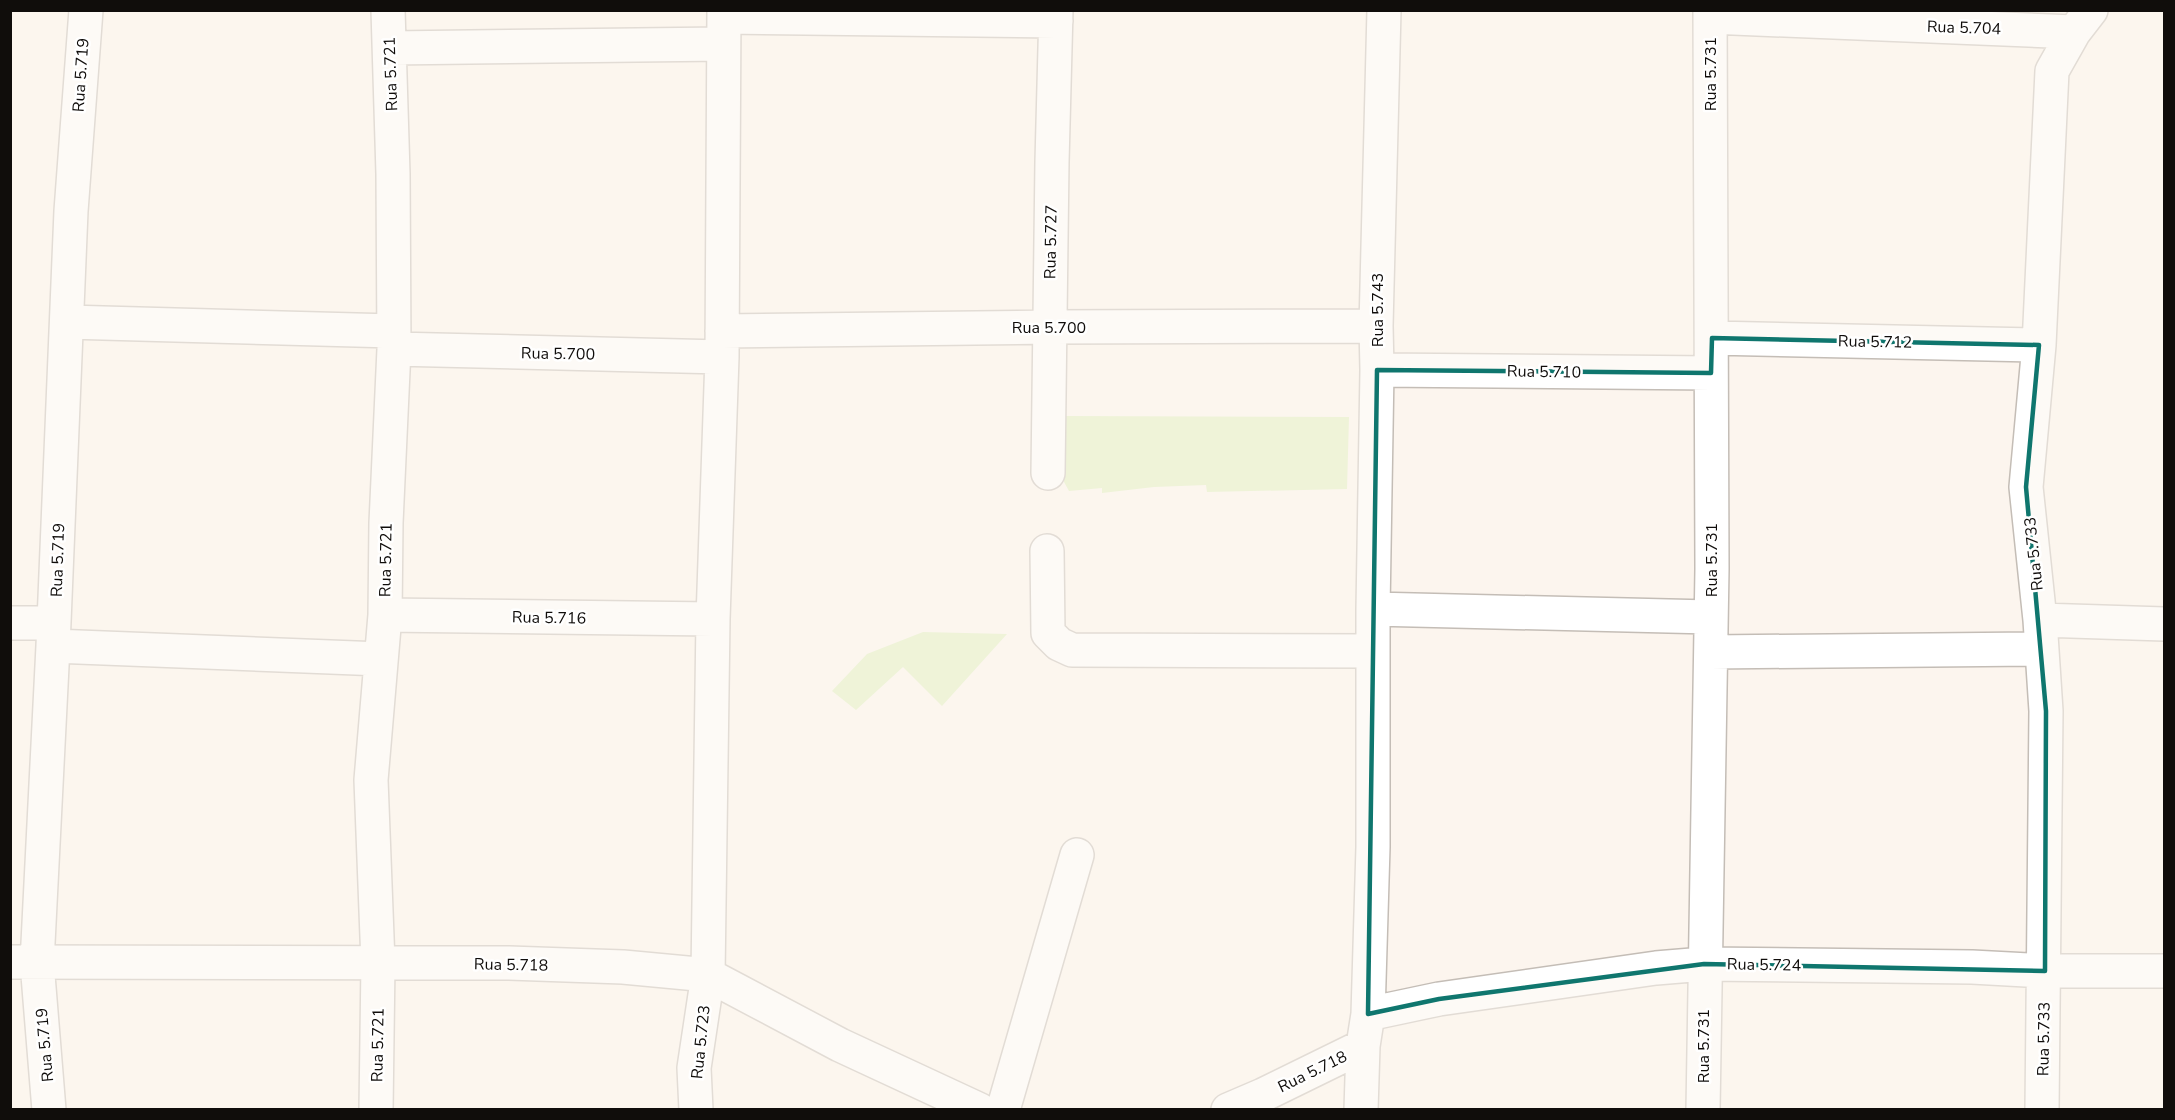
<svg xmlns="http://www.w3.org/2000/svg" width="2175" height="1120" font-family="'Nunito Sans',sans-serif">
<style>
.green{fill:#dff0bd}
.lines{fill:none;stroke-linecap:round;stroke-linejoin:round}
.minor-casing{stroke:#c4bdb6;stroke-width:36}
.minor{stroke:#fff;stroke-width:33}
.marked{fill:none;stroke:#0f766e;stroke-width:4.5;stroke-linejoin:round}
.labels{text-anchor:middle;stroke-width:5;stroke-linejoin:round;paint-order:stroke}
.street-label{font-size:16px;fill:#100d0b;stroke:#fff}
</style>
<rect width="100%" height="100%" fill="#fcf5ee"/>
<!-- green -->
<path class="green" d="M1065 416 1349 417 1347 489 1207 492 1206 485 1154 487 1102 493V488L1069 491 1063 480Z
M923 632 1007 634 942 706 903 667 856 710 832 691 867 654Z"/>
<g class="lines">
<!-- minor casing -->
<g class="minor-casing">
<path id="minor" d="M724 17 1056 21
M1710 17 2074 32
M390 48 723 44
M67 322 393 331
M722 331 1049 327 1376 326
M1712 338 2039 345
M394 349 722 357
M1377 370 1711 373
M1048 473 1052 162 1056 10
M1047 551 1048 633 1059 644 1072 650 1373 651
M1373 609 1710 617
M385 615 713 619
M2040 620 2164 624
M10 623H54
M53 646 381 659
M1711 652 2041 649
M10 962 509 963 623 967 708 975 840 1045 980 1110
M1368 1014 1439 999 1656 968 1704 964 1972 967 2045 971H2164
M49 1110 37 963 53 646 71 211 86 10
M376 1110 378 963 371 780 385 615 386 523 394 349 393 174 388 10
M696 1110 694 1068 708 975 713 619 722 357 724 10
M1003 1110 1077 855
M1228 1110 1263 1095 1363 1046
M1361 1110 1363 1046 1368 1014 1373 847V609L1377 370 1376 326 1384 10
M1703 1110 1712 569 1710 10
M2042 1110 2046 711 2040 620 2026 487 2039 345 2052 71 2074 32 2091 10"/>
</g>
<!-- minor -->
<use href="#minor" class="minor"/>
</g>
<!-- marked area -->
<path d="M0 0H2175V1120H0ZM1712 338 2039 345 2026 487 2046 711 2045 971 1704 964 1439 999 1368 1014 1377 370 1711 373Z" fill="#fcf5ee" fill-opacity=".55" fill-rule="evenodd"/>
<path class="marked" d="M1712 338 2039 345 2026 487 2046 711 2045 971 1704 964 1439 999 1368 1014 1377 370 1711 373Z"/>
<g class="labels">
<!-- street labels -->
<g class="street-label">
<text transform="translate(1964 27) rotate(2)" y="6">Rua 5.704</text>
<text transform="translate(390 74) rotate(-92)" y="6">Rua 5.721</text>
<text transform="translate(1710 74) rotate(-90)" y="6">Rua 5.731</text>
<text transform="translate(80 75) rotate(-86)" y="6">Rua 5.719</text>
<text transform="translate(1050 242) rotate(-89)" y="6">Rua 5.727</text>
<text transform="translate(1377 310) rotate(-90)" y="6">Rua 5.743</text>
<text x="1049" y="333">Rua 5.700</text>
<text transform="translate(1875 341) rotate(1)" y="6">Rua 5.712</text>
<text transform="translate(558 353) rotate(1)" y="6">Rua 5.700</text>
<text transform="translate(1544 371) rotate(1)" y="6">Rua 5.710</text>
<text transform="translate(2033 554) rotate(-96)" y="6">Rua 5.733</text>
<text transform="translate(57 560) rotate(-88)" y="6">Rua 5.719</text>
<text transform="translate(385 560) rotate(-89)" y="6">Rua 5.721</text>
<text transform="translate(1711 560) rotate(-90)" y="6">Rua 5.731</text>
<text transform="translate(549 617) rotate(1)" y="6">Rua 5.716</text>
<text transform="translate(511 964) rotate(1)" y="6">Rua 5.718</text>
<text transform="translate(1764 964) rotate(1)" y="6">Rua 5.724</text>
<text transform="translate(2043 1039) rotate(-89)" y="6">Rua 5.733</text>
<text transform="translate(700 1042) rotate(-84)" y="6">Rua 5.723</text>
<text transform="translate(44 1045) rotate(-95)" y="6">Rua 5.719</text>
<text transform="translate(377 1045) rotate(-89)" y="6">Rua 5.721</text>
<text transform="translate(1703 1046) rotate(-90)" y="6">Rua 5.731</text>
<text transform="translate(1312 1071) rotate(-26)" y="6">Rua 5.718</text>
</g>
</g>
<!-- border -->
<rect width="2175" height="1120" fill="none" stroke="#100d0b" stroke-width="24"/>
</svg>
